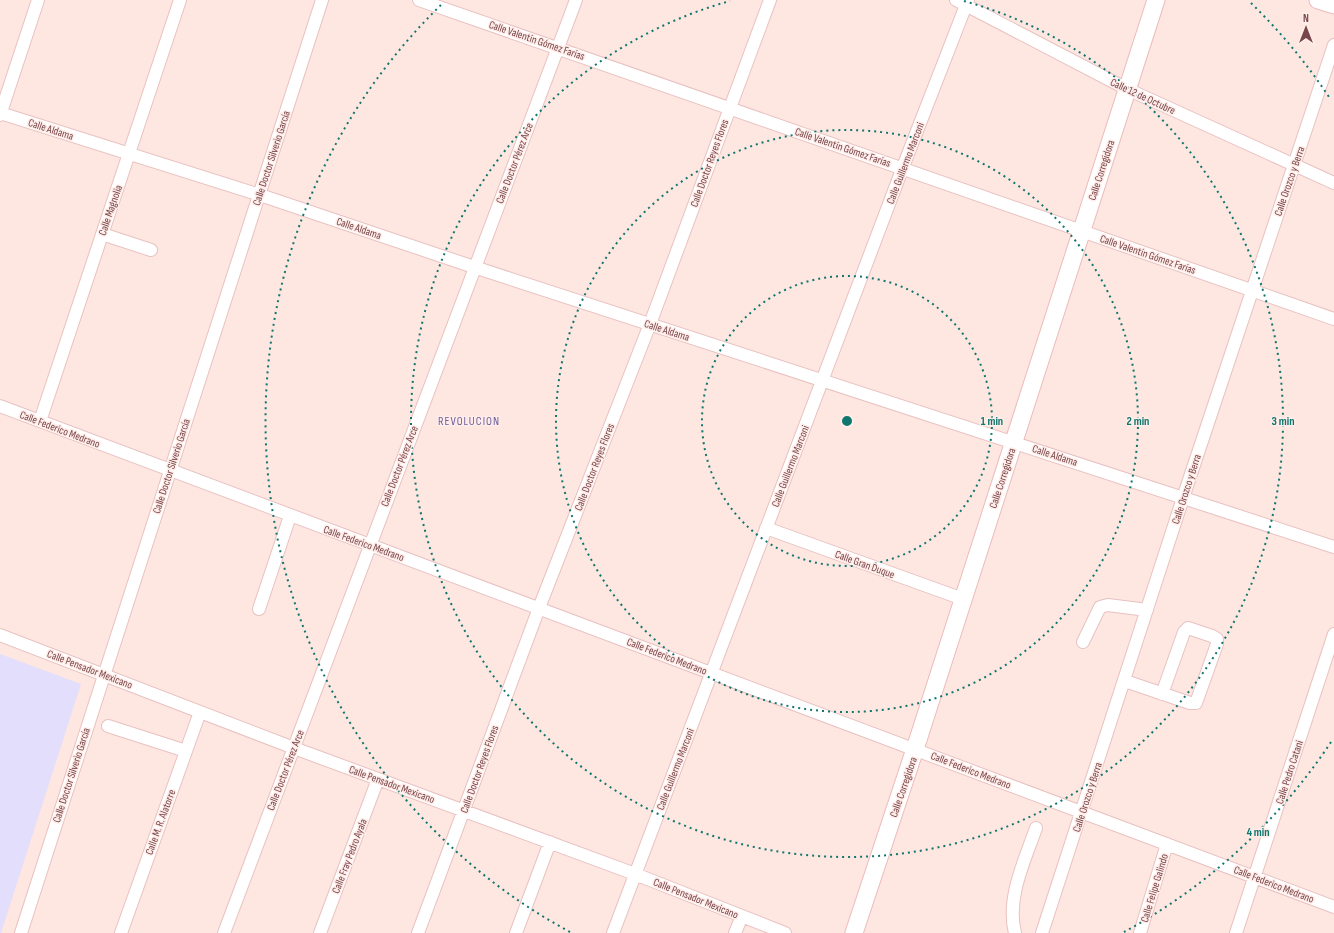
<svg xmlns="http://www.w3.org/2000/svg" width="1334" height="933" font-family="'Sofia Sans Condensed',sans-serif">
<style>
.education{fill:#e3defb}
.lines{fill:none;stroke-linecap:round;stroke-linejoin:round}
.street-casing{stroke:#e8c2c1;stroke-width:14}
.secondary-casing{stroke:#ebbcbb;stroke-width:19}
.street{stroke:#fff;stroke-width:12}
.secondary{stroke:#fff;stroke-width:17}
.ring{fill:none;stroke:#0f766e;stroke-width:2;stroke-dasharray:2 4}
.labels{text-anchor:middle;stroke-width:3;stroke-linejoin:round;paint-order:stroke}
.street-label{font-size:11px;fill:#78454a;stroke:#ffede9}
.neighbourhood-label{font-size:12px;letter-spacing:1px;fill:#6d609c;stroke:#ffede9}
.centre{fill:#0f766e;stroke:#ffede9;stroke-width:2}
.ring-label{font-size:12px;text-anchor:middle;font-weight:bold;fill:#0f766e;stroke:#ffede9;stroke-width:3;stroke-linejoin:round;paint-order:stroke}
</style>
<rect width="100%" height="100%" fill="#fee6e1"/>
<!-- education -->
<path class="education" d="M0 654 81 684 1 933H0Z"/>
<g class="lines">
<!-- street casing -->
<g class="street-casing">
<path id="street" d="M419 0C724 105 1029 211 1334 319
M956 0 1127 89 1334 183
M0 113 260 195 474 267 1334 547
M0 115 38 0
M102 234 151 250
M0 406 1334 907
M40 421 180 0
M766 528 963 599
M259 609 290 516
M0 635 294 748 635 874 785 933
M1083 642 1100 607 1108 605 1147 610
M1125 681 1190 703H1196L1217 644V639L1212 636 1188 628 1184 632 1162 694
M108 726 186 751
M21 933 322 0
M121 933 200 712
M224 933 576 0
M320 933 378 779
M418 933 539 608 650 324 770 0
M516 933 550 842
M613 933 903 167 968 0
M735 933 742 916
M1015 933C1006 898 1025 860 1036 828
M1042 933 1183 498 1334 45
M1140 933 1167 844
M1236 933 1334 634"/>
</g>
<!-- secondary casing -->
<g class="secondary-casing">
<path id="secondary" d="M1318 0 1334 5
M854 933 915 749 1156 0"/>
</g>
<!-- street -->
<use href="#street" class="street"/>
<!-- secondary -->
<use href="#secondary" class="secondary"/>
</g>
<!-- distance rings -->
<g class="ring">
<circle cx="847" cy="421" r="145"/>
<circle cx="847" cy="421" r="291"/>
<path d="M964 1A436 436 0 1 1 730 1"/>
<path d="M1331 742A581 581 0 0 1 1124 932M570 932A581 581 0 0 1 443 3M1251 3A581 581 0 0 1 1331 100"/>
</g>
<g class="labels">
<!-- street labels -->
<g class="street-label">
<text transform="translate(537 40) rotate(19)" y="4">Calle Valentín Gómez Farías</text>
<text transform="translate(1143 96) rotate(25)" y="4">Calle 12 de Octubre</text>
<text transform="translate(51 129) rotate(18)" y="4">Calle Aldama</text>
<text transform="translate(843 147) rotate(19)" y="4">Calle Valentín Gómez Farías</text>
<text transform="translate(271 158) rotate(-72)" y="4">Calle Doctor Silverio García</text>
<text transform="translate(514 163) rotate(-69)" y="4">Calle Doctor Pérez Arce</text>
<text transform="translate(709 163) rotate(-70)" y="4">Calle Doctor Reyes Flores</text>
<text transform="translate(905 163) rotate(-69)" y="4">Calle Guillermo Marconi</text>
<text transform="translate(1101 170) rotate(-72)" y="4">Calle Corregidora</text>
<text transform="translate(1289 181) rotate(-71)" y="4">Calle Orozco y Berra</text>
<text transform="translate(110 210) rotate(-71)" y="4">Calle Magnolia</text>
<text transform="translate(359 228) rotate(19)" y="4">Calle Aldama</text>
<text transform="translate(1148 254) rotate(19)" y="4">Calle Valentín Gómez Farías</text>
<text transform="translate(667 330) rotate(18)" y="4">Calle Aldama</text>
<text transform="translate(60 429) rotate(21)" y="4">Calle Federico Medrano</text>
<text transform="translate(1055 455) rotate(18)" y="4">Calle Aldama</text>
<text transform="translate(171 466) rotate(-72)" y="4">Calle Doctor Silverio García</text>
<text transform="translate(399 466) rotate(-69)" y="4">Calle Doctor Pérez Arce</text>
<text transform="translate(790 466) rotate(-69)" y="4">Calle Guillermo Marconi</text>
<text transform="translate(594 467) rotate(-69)" y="4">Calle Doctor Reyes Flores</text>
<text transform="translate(1002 478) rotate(-72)" y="4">Calle Corregidora</text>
<text transform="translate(1186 489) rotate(-72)" y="4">Calle Orozco y Berra</text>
<text transform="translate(364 543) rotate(20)" y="4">Calle Federico Medrano</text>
<text transform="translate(865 564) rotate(20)" y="4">Calle Gran Duque</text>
<text transform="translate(667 656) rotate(21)" y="4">Calle Federico Medrano</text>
<text transform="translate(90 669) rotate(21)" y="4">Calle Pensador Mexicano</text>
<text transform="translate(479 769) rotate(-70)" y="4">Calle Doctor Reyes Flores</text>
<text transform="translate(675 769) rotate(-69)" y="4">Calle Guillermo Marconi</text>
<text transform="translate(285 770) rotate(-69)" y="4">Calle Doctor Pérez Arce</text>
<text transform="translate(971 770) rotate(21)" y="4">Calle Federico Medrano</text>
<text transform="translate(1289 772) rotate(-72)" y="4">Calle Pedro Catani</text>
<text transform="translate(71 775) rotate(-72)" y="4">Calle Doctor Silverio García</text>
<text transform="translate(392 784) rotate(20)" y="4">Calle Pensador Mexicano</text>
<text transform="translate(903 787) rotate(-71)" y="4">Calle Corregidora</text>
<text transform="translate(1087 797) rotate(-72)" y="4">Calle Orozco y Berra</text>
<text transform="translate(160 822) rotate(-70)" y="4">Calle M. R. Alatorre</text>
<text transform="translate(349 856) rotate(-69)" y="4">Calle Fray Pedro Ayala</text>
<text transform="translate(1274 884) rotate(21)" y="4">Calle Federico Medrano</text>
<text transform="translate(1154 888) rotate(-73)" y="4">Calle Felipe Galindo</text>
<text transform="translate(696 898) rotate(22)" y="4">Calle Pensador Mexicano</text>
</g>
<!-- neighbourhood labels -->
<g class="neighbourhood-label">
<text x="469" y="425">REVOLUCION</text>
</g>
</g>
<circle cx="847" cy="421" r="6" class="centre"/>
<g class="ring-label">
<text x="992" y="425">1 min</text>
<text x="1138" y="425">2 min</text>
<text x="1283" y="425">3 min</text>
<text x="1258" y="836">4 min</text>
</g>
<!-- north arrow -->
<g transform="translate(1306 28)" stroke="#ffede9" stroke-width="3" paint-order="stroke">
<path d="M0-3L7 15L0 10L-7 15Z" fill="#78454a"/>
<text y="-6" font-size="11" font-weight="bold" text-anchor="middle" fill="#78454a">N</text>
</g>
</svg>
